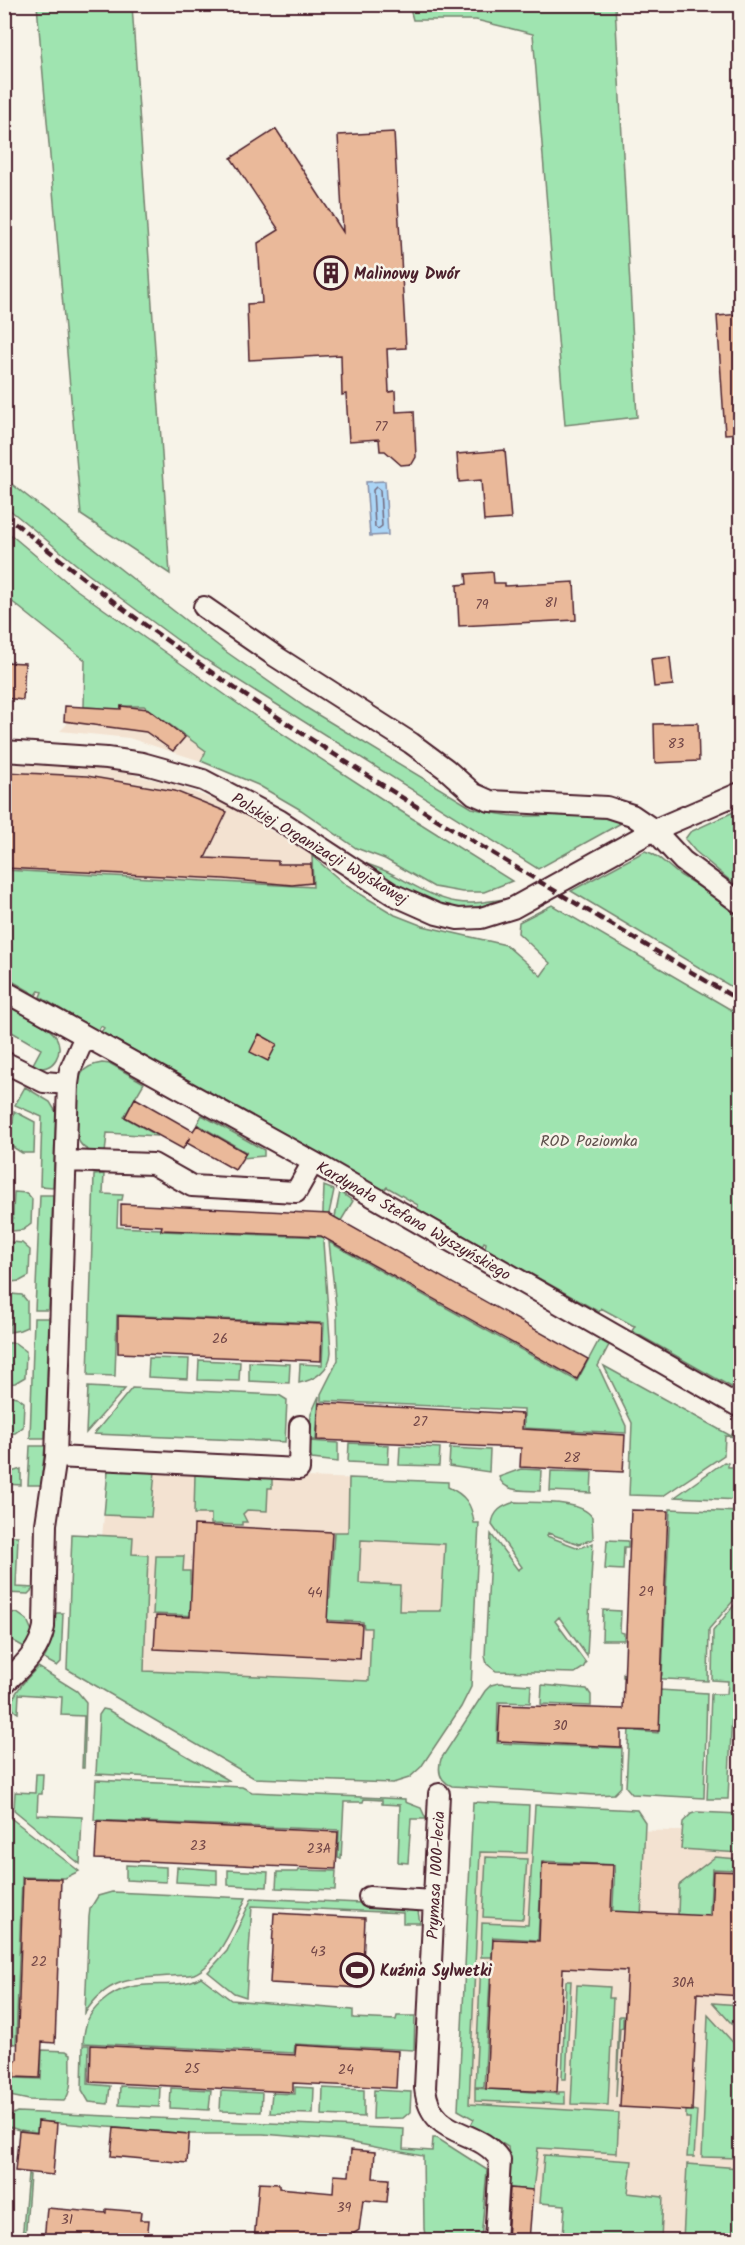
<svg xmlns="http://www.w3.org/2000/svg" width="745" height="2245" font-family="Kalam,sans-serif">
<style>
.built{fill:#f3e2d1}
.green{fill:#9fe4b0;stroke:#74826e;stroke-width:1.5;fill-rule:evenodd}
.water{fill:#abd5f6;stroke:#848ca5;stroke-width:1.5}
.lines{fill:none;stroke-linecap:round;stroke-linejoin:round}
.shore{stroke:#71687c;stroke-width:1.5}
.building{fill:#eab99a;stroke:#4a1f2b;stroke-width:1.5}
.street-casing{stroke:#4a1f2b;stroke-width:24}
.street{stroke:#f7f3e8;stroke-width:20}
.rail{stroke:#4a1f2b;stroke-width:4.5;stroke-dasharray:9 4.5;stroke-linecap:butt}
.labels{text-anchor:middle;stroke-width:5;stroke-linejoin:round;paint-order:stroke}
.number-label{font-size:14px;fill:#724647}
.poi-label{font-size:16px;font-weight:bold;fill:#4a1f2b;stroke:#f7f3e8;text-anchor:start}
.street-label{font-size:16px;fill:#4a1f2b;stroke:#f7f3e8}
.park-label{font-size:16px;fill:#5f504c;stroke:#f7f3e8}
</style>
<rect width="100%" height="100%" fill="#f7f3e8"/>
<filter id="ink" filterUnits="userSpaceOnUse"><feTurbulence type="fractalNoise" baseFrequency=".0167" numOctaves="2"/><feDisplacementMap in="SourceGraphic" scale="12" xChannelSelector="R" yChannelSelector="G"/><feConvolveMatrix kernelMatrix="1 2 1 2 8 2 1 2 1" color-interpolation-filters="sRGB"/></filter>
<g filter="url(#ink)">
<!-- built -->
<path class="built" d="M68 706 101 708 120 713 121 706H144L206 751 201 761 129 738 60 731 67 724Z
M4 764 91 768 126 773 172 784 223 803 249 817 312 856 314 887 5 870Z
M108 1470 448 1482 435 1739 90 1674Z
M476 1824 614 1830 740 1832V2240H652L563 2237 565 2205 533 2203V2190L511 2188 516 2113 464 2111Z"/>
<!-- green -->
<path class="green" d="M37 5H132L170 574 81 515Z
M409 5H615L637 417 565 425 533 34 476 20H413Z
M4 478 225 651 305 707 472 808C490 812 509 817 528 816 559 816 593 810 623 822L538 869 195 653 88 574 5 506Z
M4 529 74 588 258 718 399 810 512 881 484 892H462L434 887 385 859 356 848 301 810 258 785 201 761 206 751 144 706H121L120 713 101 708 84 707 85 660 5 596Z
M740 809V889L695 851 685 839 690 832Z
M645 851C660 855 668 867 680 875 705 890 719 898 740 920V992L571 891Z
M312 856 347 886 395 915 423 926 506 945 541 976 550 963 518 933 519 922 552 905 740 1015V1392L632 1331 635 1326 632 1325 601 1308 599 1312 485 1248 486 1243 484 1242 482 1246 417 1209 418 1205 387 1187 383 1191 101 1032 104 1028 101 1026 98 1031 40 997 42 992 39 991 36 995 5 977 4 870 313 887Z
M361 862C370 865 379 868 388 872 411 883 432 898 457 902 473 905 489 901 505 899 496 902 487 906 478 907 436 914 395 883 361 862Z
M5 1005C20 1013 41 1021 53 1033 68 1049 53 1076 32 1066L41 1049 5 1028Z
M102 1063 111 1064 144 1083 124 1117 158 1136 107 1133 105 1154C95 1154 86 1152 80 1143 75 1135 76 1081 82 1073 86 1067 95 1064 102 1063Z
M25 1087 50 1102 56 1112 53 1187 40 1186 42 1117 15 1105Z
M14 1111 35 1122 34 1153H22L5 1142V1122L13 1123Z
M202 1115 264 1150V1156L243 1158 246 1152 197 1124Z
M104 1174 103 1194 123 1195 122 1200H118L117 1227 161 1229V1231L322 1237 324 1186 334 1190 323 1242 331 1352C330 1370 315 1380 299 1383L300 1364 322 1365 324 1323 117 1315 115 1376 88 1375 94 1175Z
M14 1192 27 1193 32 1199 31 1224 23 1230 12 1231Z
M340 1192 353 1201 331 1237Z
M40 1195H53L49 1310H35Z
M12 1242 22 1243 30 1250 29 1276 20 1281 11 1282Z
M329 1242 577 1381 599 1340 609 1345 598 1366 626 1426V1433L524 1428V1410L321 1401V1394L338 1360 337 1316Z
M11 1294 22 1295 27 1301V1327L20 1330 10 1332Z
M34 1318H49L45 1438H30Z
M8 1343H15L26 1351 25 1377 15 1383 7 1384Z
M149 1358 189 1359 188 1379 148 1377Z
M199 1360 240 1362 239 1381 198 1380Z
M249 1362 290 1364 289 1383 249 1381Z
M604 1366 731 1436 740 1420V1437L725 1436 724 1455 663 1496 629 1495 632 1423Z
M88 1387 125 1389 86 1433Z
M132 1388 279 1395 287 1400 285 1442 94 1434Z
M7 1395 17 1397 24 1402 23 1427 15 1433 6 1434Z
M319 1396 316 1440H309L311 1414Z
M309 1441 338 1443V1462L312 1459 308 1451Z
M349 1443 389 1445 388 1464 348 1462Z
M30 1446H45L41 1485H28Z
M400 1446 440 1448 439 1466 399 1465Z
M450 1448 490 1450 489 1472 449 1466Z
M724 1462 728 1463V1467H738L740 1463V1500L675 1497Z
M21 1469V1485L5 1484V1474Z
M521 1469 541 1470 540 1491C526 1490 504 1493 499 1477Z
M108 1470 155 1471 151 1517 104 1515Z
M551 1471 592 1472 591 1493 550 1491Z
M195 1473 272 1476V1488H268L267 1511 247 1510 243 1514 247 1522H242V1525L211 1524V1514H194Z
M349 1478 448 1482V1487C465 1495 472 1504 474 1523H479L471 1687 461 1707 421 1767 409 1778 393 1783 254 1778 67 1669 72 1534 133 1537 132 1554 148 1555 144 1671 369 1681 371 1628H364L363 1622 319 1620 320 1598H330L334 1532H348ZM361 1540 445 1544 441 1611H399L400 1585 359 1583Z
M515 1502C535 1503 581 1499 592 1517L593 1539 579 1544 548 1533 547 1536 579 1548 593 1543 587 1656 559 1617 555 1621 586 1663 583 1668 575 1673 496 1671 487 1664 485 1656 491 1534 518 1570 522 1567 492 1525C493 1511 502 1506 515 1502Z
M670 1509 740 1512V1593L709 1629 708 1681 623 1677V1674L662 1675Z
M11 1536H18L16 1587 34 1588 28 1594 5 1593V1587H10Z
M607 1540 628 1541V1547H624L623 1570 605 1569Z
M156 1556H184L183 1571H190V1583L200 1584 199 1616 153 1614Z
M740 1598V1605H737L728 1799H707L711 1694H727L728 1681 712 1680 713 1631Z
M603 1610 621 1611 620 1632 624 1633V1640H602Z
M5 1612 17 1613 27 1620 32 1631 29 1640 24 1647 5 1636Z
M57 1613H63L61 1662 57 1666 44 1659 47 1653 54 1615Z
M38 1667 77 1691 86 1702 84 1768H82L84 1716 61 1715 62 1697 19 1694 18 1713C0 1704 30 1675 38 1667Z
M499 1683 531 1685 530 1703 498 1702 497 1743 622 1748 621 1787 614 1794 595 1795 452 1786C440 1781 437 1772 441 1759L485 1691 491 1685Z
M542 1685 587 1689 591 1695V1706L541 1704Z
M631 1689H639L637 1731 658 1733 660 1690 707 1693 704 1798 632 1794 626 1787Z
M103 1709 108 1710 230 1781 96 1774 99 1715Z
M36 1774H43L42 1794H38L37 1815 82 1817 80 1864 14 1810 15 1792 35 1793Z
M96 1780 242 1787 252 1792 405 1799V1802L421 1808 426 1819H411L408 1863 398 1862 400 1805 382 1804V1800L364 1799 363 1802H344L341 1859 338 1858 339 1830 94 1820Z
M473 1802 529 1805 527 1853 480 1852 469 2104 619 2113 617 2153 538 2148 533 2190 509 2188 510 2166 508 2147 471 2125 474 2119 458 2110Z
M535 1805 637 1810 645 1822 640 1945 611 1943 615 1865 542 1861 538 1940 493 1937 492 1957H481L482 1923 528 1925Z
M697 1812 740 1814V1853L681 1849 683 1822 691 1814Z
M5 1815 12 1819 79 1871 65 1878 22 1877 16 2044 5 2043Z
M486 1857 527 1859 523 1919 483 1917Z
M715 1857 738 1859 737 1870 712 1869 708 1947 677 1945 679 1885Z
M126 1865 166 1867V1882L126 1880Z
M177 1867 217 1870V1884L176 1882Z
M228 1870 268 1872 267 1887 228 1885Z
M299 1870 336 1871 335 1890 276 1888 277 1872H298Z
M112 1892 246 1898C236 1920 219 1964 194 1974 188 1976 178 1975 171 1976 133 1979 108 1977 85 2013L89 1917 90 1909 98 1896Z
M252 1898 404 1905 418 1911 420 1923H403V1913L252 1906 246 1997 234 1993 208 1972 227 1951Z
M481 1962H491L484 2087H475Z
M201 1977 231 2000 353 2010V2018L396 2020 397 2016H415L414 2050 295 2044 294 2053 83 2043C85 2024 87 2015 102 2002 135 1972 171 1994 201 1977Z
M566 1981H571L566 2079H562Z
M577 1985 610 1987 609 1998H613L608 2105 571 2104Z
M713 2003 740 2005V2033Z
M708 2015 740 2050V2158L702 2157Z
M619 2016H623V2027L620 2028 616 2097Z
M83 2045H89L88 2084 110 2086 108 2104 89 2102 82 2090Z
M42 2050 66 2051 71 2054C70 2068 74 2090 64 2101L29 2100 5 2095V2058L13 2062V2078L41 2079Z
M120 2086 160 2088 159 2107 119 2105Z
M295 2087 314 2088 313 2114 270 2113 272 2093 295 2094Z
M171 2088 211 2090 209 2110 170 2108Z
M323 2088 364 2090V2117L322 2115Z
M475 2088 559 2094V2092H565V2104L475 2101Z
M374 2090 411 2092 410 2112 403 2118 373 2119Z
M221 2091 262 2093 261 2112 220 2111Z
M692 2110 697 2111 694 2157H687L690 2118H686V2111Z
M17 2112 404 2129 403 2149 432 2151 433 2138H437L487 2170 481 2240H426L424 2229 423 2156 338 2140 263 2134H189L38 2121 37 2132 19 2130 6 2126 7 2117Z
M544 2155 632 2161 628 2193 663 2197 661 2240 563 2237 565 2205 540 2203Z
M687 2164 740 2168V2240H683Z
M28 2174 30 2175 25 2240H22Z"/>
<!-- water -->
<path class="water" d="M385 481 388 535 370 536 366 482Z"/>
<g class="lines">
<!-- shore -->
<path class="shore" d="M376 487 380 490 382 526 378 529 375 527 373 490Z"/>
</g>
<!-- building -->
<path class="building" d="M276 129 343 232 338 135 394 132 406 348 387 349 389 392 395 391 396 412 414 411 416 457 412 464 401 465 385 451H380L379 439 349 441 346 394 342 395 341 355 249 360 247 304 262 303 258 243 279 230 231 158Z
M741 314V433L725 434 717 316Z
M505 450 511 519 484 521 481 480 459 482 457 454Z
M493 572 494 583H505V586L574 582 576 620 459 626 457 585 467 584 466 574Z
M670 657 673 685 654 687 651 659Z
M4 662 25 663 23 700 4 698Z
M65 706 121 709V706L148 709 185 737 173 751 146 732 64 721Z
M698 723 699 761 655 763 654 724Z
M4 772 87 776 175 791 227 812 205 858 278 861V864H311L312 883 292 885 224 879 4 868Z
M259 1034 277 1044 268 1061 250 1052Z
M135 1098 193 1131 197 1125 246 1153 235 1170 187 1143 190 1137 183 1149 125 1117Z
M121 1204 329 1214 588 1359 577 1379 321 1236 161 1230 162 1226 121 1224Z
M118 1316 322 1324 321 1361 118 1353Z
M319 1403 523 1414 522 1429 625 1435 623 1472 520 1467 521 1448 317 1440Z
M631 1510 668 1511 659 1731 621 1730V1747L498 1741 500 1705 623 1709Z
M194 1525 332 1532 327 1622 362 1624 360 1659 154 1649 156 1616 190 1617Z
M97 1821 338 1832 336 1869 95 1859Z
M542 1863 613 1865 611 1911 711 1916 713 1871 741 1872V1996L697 1993 692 2111 620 2107 627 1971 563 1968 557 2092 486 2089 493 1939 539 1941Z
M23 1878 61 1879 55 2043 42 2042 40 2078 14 2077 15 2062 17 2060Z
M274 1913 365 1918 362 1988 270 1983Z
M91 2045 295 2055 296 2045 398 2051 396 2088 293 2083V2092L90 2082Z
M38 2121 57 2123 53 2175 15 2171 19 2131 37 2133Z
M114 2128 189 2134 187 2163 111 2156Z
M351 2150 375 2152 373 2178 389 2179 387 2202 363 2200 359 2230 353 2234V2241H254L259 2183 279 2184V2188L333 2193 334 2175 349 2176Z
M510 2188 533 2190 529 2241H507Z
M47 2208 106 2213V2209L141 2212 140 2220H149L147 2241H44Z"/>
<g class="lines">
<!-- street casing -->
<g class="street-casing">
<path id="street" d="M204 607 275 656 411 743 446 769 474 794 490 801 607 807 632 815 654 830 683 861 740 903
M4 751 107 758 142 763 203 780 279 820 392 894 437 914 458 919 481 918 513 908 654 830 740 793
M4 991 313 1162 740 1407
M4 1062 44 1082 68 1084
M66 1161 153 1164 192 1186 296 1192 313 1162
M56 1457 299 1469 300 1426
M4 1684C22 1666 39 1653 44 1627L46 1524 56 1457 68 1084 70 1070 85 1036
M439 1794 425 2088C431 2141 478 2126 500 2160L495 2240
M369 1897 433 1901"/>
</g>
<!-- street -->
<use href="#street" class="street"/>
<!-- rail -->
<path class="rail" d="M4 514C44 547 84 579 125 610 320 755 532 877 740 1001"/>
</g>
</g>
<!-- icons -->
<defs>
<g id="building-ring" transform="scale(1.725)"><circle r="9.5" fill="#f7f3e8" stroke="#4a1f2b" stroke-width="1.5"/><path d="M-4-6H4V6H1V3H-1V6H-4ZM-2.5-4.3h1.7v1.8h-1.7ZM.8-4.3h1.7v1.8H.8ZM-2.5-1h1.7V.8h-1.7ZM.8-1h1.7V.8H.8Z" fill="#4a1f2b"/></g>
<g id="stadium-ring" transform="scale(1.725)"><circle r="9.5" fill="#f7f3e8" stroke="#4a1f2b" stroke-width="1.5"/><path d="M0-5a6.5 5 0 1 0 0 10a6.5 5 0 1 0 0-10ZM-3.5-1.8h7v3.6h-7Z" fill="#4a1f2b"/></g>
</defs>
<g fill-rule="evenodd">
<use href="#building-ring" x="331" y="273"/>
<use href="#stadium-ring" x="357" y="1970"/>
</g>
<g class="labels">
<!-- number labels -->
<g class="number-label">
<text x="381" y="431">77</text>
<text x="551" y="607">81</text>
<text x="482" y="609">79</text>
<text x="676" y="748">83</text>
<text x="220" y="1343">26</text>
<text x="420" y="1426">27</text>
<text x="572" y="1462">28</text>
<text x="646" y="1596">29</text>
<text x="315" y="1597">44</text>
<text x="560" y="1730">30</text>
<text x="198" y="1850">23</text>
<text x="319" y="1853">23A</text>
<text x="318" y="1956">43</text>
<text x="39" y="1966">22</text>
<text x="683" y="1987">30A</text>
<text x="192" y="2073">25</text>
<text x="346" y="2074">24</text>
<text x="344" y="2212">39</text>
<text x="67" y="2224">31</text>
</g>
<!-- poi labels -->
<g class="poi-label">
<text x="354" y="279">Malinowy Dwór</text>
<text x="380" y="1976">Kuźnia Sylwetki</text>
</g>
<!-- street labels -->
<g class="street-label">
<text transform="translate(320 848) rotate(31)" y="6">Polskiej Organizacji Wojskowej</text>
<text transform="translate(414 1220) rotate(30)" y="6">Kardynała Stefana Wyszyńskiego</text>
<text transform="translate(435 1875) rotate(-87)" y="6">Prymasa 1000-lecia</text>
</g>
<!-- park labels -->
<g class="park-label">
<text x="589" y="1146">ROD Poziomka</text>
</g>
</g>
<!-- margin -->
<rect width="745" height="2245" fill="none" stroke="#f7f3e8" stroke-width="24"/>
<rect x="12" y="12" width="721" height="2221" fill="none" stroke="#4a1f2b" stroke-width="2" filter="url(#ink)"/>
</svg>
